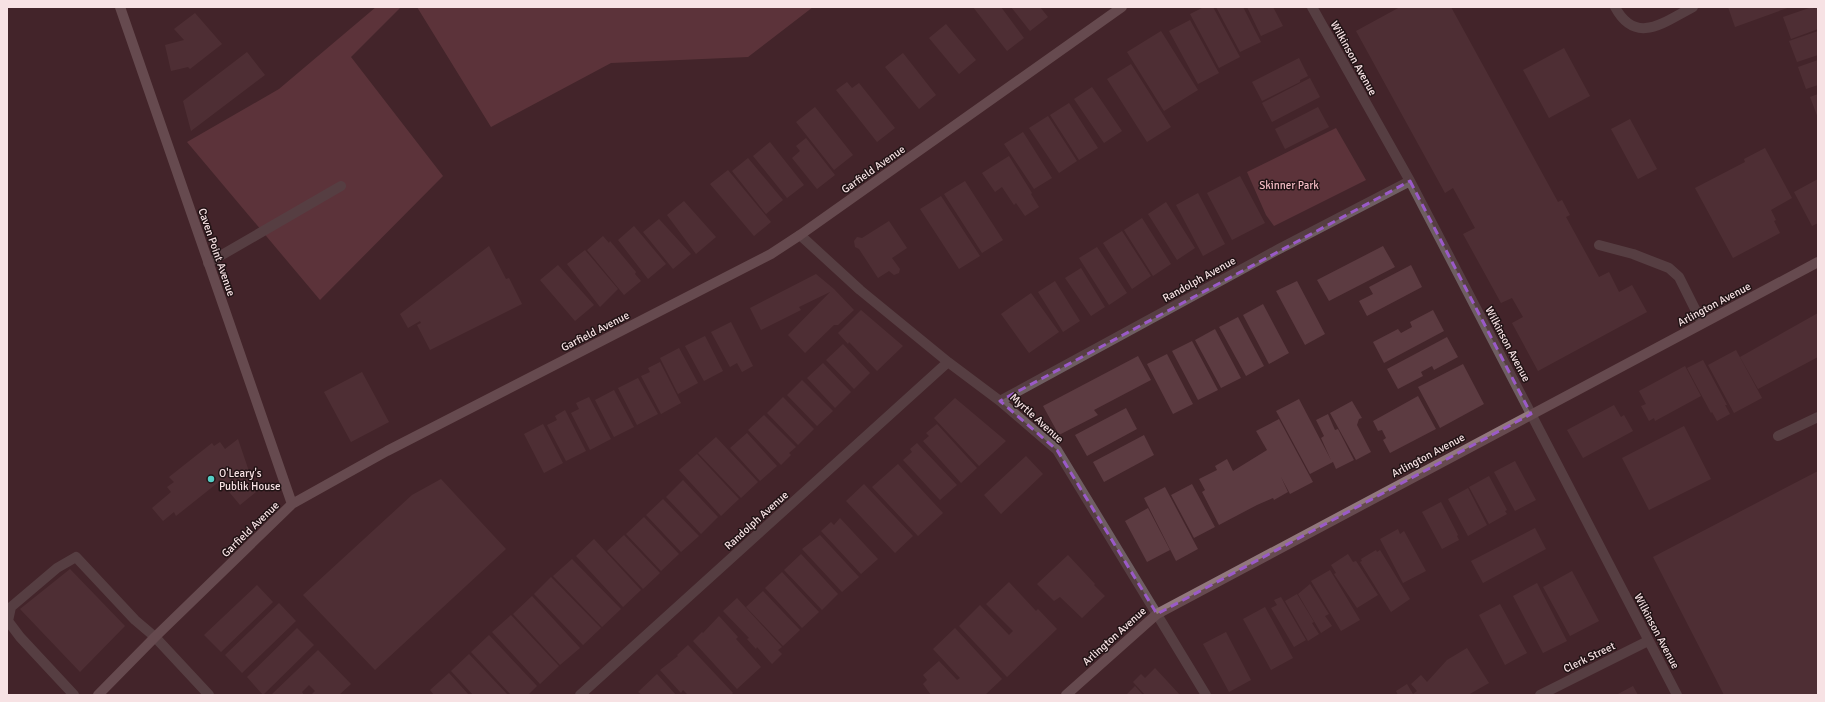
<svg xmlns="http://www.w3.org/2000/svg" width="1825" height="702" font-family="Signika,sans-serif">
<style>
.green{fill:#7a464f}
.building{fill:#5c3b41}
.lines{fill:none;stroke-linecap:round;stroke-linejoin:round}
.lane{stroke:#6e5e61;stroke-width:10}
.street{stroke:#6e5e61;stroke-width:10}
.secondary{stroke:#91787c;stroke-width:10}
.marked{fill:none;stroke:#9a5ac8;stroke-width:3;stroke-dasharray:8 5;stroke-linejoin:round}
.poi-dot{fill:#55cec5;stroke:#211315;stroke-width:1.5}
.labels{text-anchor:middle;stroke-width:3;stroke-linejoin:round;paint-order:stroke}
.street-label{font-size:11px;fill:#f7e2e4;stroke:#211315}
.park-label{font-size:11px;fill:#f4bcc4;stroke:#211315}
.poi-label{font-size:11px;fill:#f7e2e4;stroke:#211315;text-anchor:start}
</style>
<rect width="100%" height="100%" fill="#43252a"/>
<!-- green -->
<path class="green" d="M376 7H401L351 57 443 176 320 300 187 142 279 89Z
M417 7H813L748 57 611 63 491 127Z
M1336 128 1366 180 1274 226 1266 215 1247 172Z"/>
<!-- building -->
<path class="building" d="M973 7H1001L1024 38 1007 51Z
M1011 7H1040L1048 17 1030 31Z
M1204 7H1213L1240 57 1219 68 1190 14Z
M1216 7H1243L1261 42 1240 52Z
M1247 7H1273L1283 26 1261 36Z
M1400 7H1451L1558 202 1562 200 1570 215 1566 217 1599 277 1609 272 1619 292 1632 285 1647 312 1538 371 1512 323 1523 317 1512 298 1501 303 1463 234 1475 228 1453 188 1445 193 1356 31Z
M1728 7H1790L1735 27Z
M1812 7 1814 9 1818 7V29L1791 39 1783 17Z
M195 13 222 44 190 69 188 67 171 71 165 45 184 40 174 29Z
M1190 20 1219 73 1198 84 1169 31Z
M946 24 976 60 959 74 929 38Z
M1161 31 1198 90 1164 111 1127 52Z
M1818 31V55L1797 62 1789 41Z
M1564 48 1590 96 1549 118 1523 70Z
M247 52 265 75 191 131 183 101Z
M903 53 936 95 919 109 885 67Z
M1299 58 1308 76 1300 80V82L1262 101 1252 82Z
M1818 60V85L1806 89 1798 67Z
M1131 64 1171 127 1147 142 1107 79Z
M1310 78 1320 97 1272 122 1262 103Z
M847 82 852 88 859 83 895 128 877 142 836 90Z
M1092 87 1122 131 1104 143 1074 99Z
M1818 94V118L1810 97Z
M1069 103 1098 148 1079 160 1050 115Z
M815 107 853 155 834 170 796 122Z
M1318 107 1329 127 1285 149 1275 129Z
M1048 116 1077 161 1059 173 1029 128Z
M1630 119 1657 169 1638 179 1611 129Z
M1023 132 1052 178 1034 189 1004 144Z
M806 138 835 175 817 189 792 158 800 151 796 146Z
M770 142 804 185 787 198 753 156Z
M1765 148 1792 198 1771 210 1776 220 1774 221 1780 233 1733 258 1695 188 1745 162 1744 159Z
M1009 156 1032 193 1031 194 1039 207 1025 216 1016 203 1014 205 1002 187 995 192 982 173Z
M748 158 783 200 766 214 732 171Z
M728 170 771 222 754 236 710 184Z
M1240 176 1265 223 1232 240 1207 193Z
M1818 179V223L1812 226 1794 192Z
M965 181 1003 240 982 253 944 194Z
M1198 193 1225 244 1203 256 1176 205Z
M941 196 980 256 959 269 920 209Z
M684 201 716 237 696 254 667 215Z
M1166 202 1195 248 1177 260 1148 214Z
M1142 218 1171 264 1153 276 1124 230Z
M659 219 691 254 673 269 643 232Z
M889 221 907 248 892 258 900 269 899 273 894 275 889 271 878 278 859 249 855 247 854 241 857 237 862 238Z
M634 226 666 264 648 279 618 240Z
M1122 231 1151 276 1132 289 1103 243Z
M603 236 609 243 610 241 636 272 635 274 641 281 624 295 587 250Z
M489 246 506 279 509 278 522 304 430 350 417 325 421 323 420 321 408 328 400 314Z
M1383 246 1395 267 1329 301 1317 280Z
M1097 247 1127 293 1109 305 1079 258Z
M585 250 618 289 600 307 567 264Z
M558 265 594 305 575 321 540 280Z
M1411 265 1422 287 1367 316 1359 301 1373 294 1369 287Z
M1081 268 1105 307 1091 316 1065 278Z
M816 274 834 289 854 310 838 325H834L805 353 788 335 830 292 799 307 801 310 761 330 750 308Z
M1055 281 1080 321 1063 332 1038 292Z
M1297 281 1325 334 1305 345 1276 291Z
M1031 293 1059 332 1029 353 1001 314Z
M1263 304 1289 353 1269 364 1243 315Z
M861 310 903 346 877 371 849 342 848 344 838 333Z
M1433 310 1444 331 1384 363 1373 342 1398 329 1401 333 1412 327 1410 322Z
M1818 313V357L1758 389 1740 357Z
M1238 317 1264 366 1246 376 1219 327Z
M731 322 753 366 742 372 737 363 730 367 711 332Z
M1215 329 1241 378 1221 388 1195 340Z
M705 336 723 371 704 381 685 346Z
M1447 337 1458 357 1434 370 1432 366 1421 372 1423 376 1398 389 1387 369Z
M1192 341 1218 390 1198 400 1172 351Z
M843 344 870 373 854 389 826 360Z
M679 348 698 383 678 394 660 358Z
M1736 350 1762 398 1734 413 1708 365Z
M1167 354 1193 404 1173 414 1147 364Z
M1138 356 1151 380 1094 410 1098 415 1059 435 1043 406Z
M1703 360 1727 405H1725L1730 414 1717 421 1712 412 1711 413 1687 368Z
M660 362 681 403 661 414 641 376 650 372 648 368Z
M823 363 851 392 835 408 807 378Z
M1463 364 1484 404 1440 428 1418 387Z
M1685 366 1701 396 1655 421 1654 418 1649 421 1641 406 1646 404 1639 391Z
M362 372 389 422 351 442 324 392Z
M638 378 658 414 637 425 618 388Z
M802 380 833 411 817 426 787 395Z
M614 390 634 427 614 437 595 400Z
M1418 396 1436 429 1390 453 1383 440 1386 438 1382 430 1378 431 1373 421Z
M589 397 611 439 590 450 571 413 579 409 576 403Z
M783 397 814 429 798 445 767 413Z
M955 398 1006 441 979 466 934 418Z
M1299 399 1331 460 1321 438 1324 436 1316 420 1328 414 1335 430 1338 429 1354 460 1336 469 1333 462 1310 474 1276 411Z
M1352 401 1362 418 1359 419 1357 425 1371 452 1356 460 1330 413Z
M1614 405 1621 417 1624 415 1633 431 1583 458 1567 430Z
M1126 408 1137 429 1087 456 1075 435Z
M565 410 586 451 566 461 547 425 557 420 555 416Z
M764 415 796 447 789 453 791 455 781 465 748 430Z
M1279 419 1313 482 1290 494 1281 477 1288 492 1274 500 1273 498 1257 505 1219 525 1202 492 1205 490 1199 479 1217 470 1215 466 1227 459 1233 471 1267 450 1256 431Z
M543 424 563 463 544 473 524 434Z
M937 424 977 468 961 483 923 441 929 436 926 433Z
M1684 426 1711 479 1649 510 1622 458Z
M747 433 777 466 760 481 730 448Z
M1144 435 1154 455 1104 482 1093 462Z
M716 437 758 482 741 498 698 453Z
M238 439 256 492 240 505 220 481 176 516 174 512 163 521 152 508 171 492 167 487 174 482 169 477 212 443 214 446 220 442 225 449Z
M917 443 957 485 940 500 903 460 912 452 910 449Z
M697 454 739 499 721 516 679 470Z
M1026 456 1043 474 1001 514 984 495Z
M1515 461 1536 500 1515 511 1494 472Z
M898 464 943 513 918 536 872 487Z
M1818 471V695H1724L1653 557Z
M1489 476 1507 510 1505 511 1507 514 1489 524 1469 487Z
M441 479 506 549 375 670 303 595 412 495Z
M683 480 718 517 701 534 666 497Z
M864 484 913 536 895 553 846 501Z
M1192 484 1215 527 1194 538 1171 495Z
M1165 487 1198 549 1176 561 1144 498Z
M1468 488 1487 525 1468 536 1448 499Z
M663 499 699 536 681 552 646 515Z
M1441 502 1458 535 1457 536 1459 540 1442 549 1422 512Z
M1148 508 1170 550 1147 562 1125 521Z
M644 517 679 554 661 571 626 534Z
M840 518 878 559 861 574 821 531 831 522 834 525Z
M1535 528 1546 549 1483 583 1471 561Z
M1398 529 1400 534 1404 531 1426 571 1403 583 1380 539Z
M624 535 660 573 643 589 607 551Z
M820 535 859 577 842 592 802 549Z
M594 539 641 590 623 607 576 556Z
M1376 550 1377 552 1380 550 1410 599 1391 612 1360 562 1362 561 1361 559Z
M801 554 838 594 822 610 784 570Z
M1348 554 1353 562 1356 561 1378 595 1357 608 1334 574 1336 573 1331 565Z
M1068 555 1095 584 1094 585 1105 596 1082 618 1060 597 1054 601 1037 584Z
M572 559 621 609 602 627 553 576Z
M70 569 125 626 80 672 20 609Z
M1330 570 1360 620 1341 631 1311 581Z
M1572 571 1599 621 1570 636 1543 587Z
M782 572 819 612 802 628 765 588Z
M551 577 601 628 583 645 534 594Z
M1009 582 1036 611 1038 609 1057 629 1007 677 959 626 980 605 1009 635 1013 631 986 604Z
M1537 583 1567 641 1543 653 1513 596Z
M1310 584 1329 614 1325 616 1332 626 1321 633 1298 594Z
M257 585 273 602 221 652 204 635Z
M763 591 800 630 783 646 746 607Z
M1297 594 1314 622 1312 623 1319 634 1308 641 1285 601Z
M532 596 580 648 560 665 513 614Z
M1281 597 1306 640 1294 647 1271 608 1277 605 1274 600Z
M737 598 782 647 778 650 782 654 772 664 757 647 756 649 747 639 749 638 723 611Z
M279 603 296 621 242 673 225 655Z
M1500 604 1527 653 1505 665 1479 615Z
M1265 607 1293 658 1271 670 1243 619Z
M511 615 559 666 540 684 492 632Z
M719 616 738 637 736 639 761 667 737 689 693 641 702 632 703 633Z
M297 628 314 645 263 695 247 677Z
M955 628 1002 679 985 695H931L923 684 927 680 923 675 939 661 957 680 960 678 933 649Z
M1226 632 1251 680 1229 692 1203 644Z
M489 635 537 686 528 695H511L471 652Z
M688 645 733 693 731 695H688L683 690 681 693 660 670 678 656 677 655Z
M1467 648 1489 683 1468 695H1398L1396 691 1407 684 1413 694 1417 691 1411 684 1421 675 1427 682 1447 660Z
M318 650 351 684 339 695H311L315 691 309 685 302 692 304 695H271Z
M469 654 508 695H473L451 671Z
M1155 668 1180 695H1145L1133 682 1141 674 1145 678Z
M449 673 469 695H434L430 690Z
M657 674 676 695H642L638 692Z
M1135 686 1143 695H1126Z
M1633 686 1638 695H1616Z"/>
<g class="lines">
<!-- lane -->
<path class="lane" d="M1599 245 1633 254 1669 268 1679 277 1702 323
M208 263 341 186
M74 695 20 637 8 621 11 607 57 568 76 557 135 620 155 637"/>
<!-- street -->
<path class="street" d="M1312 7 1410 181 1677 695
M1615 7C1636 46 1664 22 1693 7
M800 235 860 290 948 362 1000 401 1057 450 1206 695
M1000 401 1279 249 1410 181
M1778 436 1818 417
M155 637 209 695
M580 695 948 362
M1540 695 1648 641"/>
<!-- secondary -->
<path class="secondary" d="M120 7 292 504
M98 695 155 637 292 504 387 451 771 254 800 235 1122 7
M1066 695 1157 614 1818 262"/>
</g>
<!-- marked area -->
<path d="M0 0H1825V702H0ZM1410 181 1531 414 1157 614 1057 450 1000 401Z" fill="#43252a" fill-opacity=".55" fill-rule="evenodd"/>
<path class="marked" d="M1410 181 1531 414 1157 614 1057 450 1000 401Z"/>
<!-- markers -->
<circle class="poi-dot" cx="211" cy="479" r="4"/>
<g class="labels">
<!-- street labels -->
<g class="street-label">
<text transform="translate(1354 58) rotate(61)" y="4">Wilkinson Avenue</text>
<text transform="translate(873 169) rotate(-35)" y="4">Garfield Avenue</text>
<text transform="translate(217 252) rotate(71)" y="4">Caven Point Avenue</text>
<text transform="translate(1199 279) rotate(-29)" y="4">Randolph Avenue</text>
<text transform="translate(1714 304) rotate(-28)" y="4">Arlington Avenue</text>
<text transform="translate(595 331) rotate(-27)" y="4">Garfield Avenue</text>
<text transform="translate(1508 344) rotate(62)" y="4">Wilkinson Avenue</text>
<text transform="translate(1037 418) rotate(42)" y="4">Myrtle Avenue</text>
<text transform="translate(1428 455) rotate(-28)" y="4">Arlington Avenue</text>
<text transform="translate(756 520) rotate(-42)" y="4">Randolph Avenue</text>
<text transform="translate(250 529) rotate(-44)" y="4">Garfield Avenue</text>
<text transform="translate(1657 631) rotate(62)" y="4">Wilkinson Avenue</text>
<text transform="translate(1114 636) rotate(-42)" y="4">Arlington Avenue</text>
<text transform="translate(1589 657) rotate(-26)" y="4">Clerk Street</text>
</g>
<!-- park labels -->
<g class="park-label">
<text x="1289" y="189">Skinner Park</text>
</g>
<!-- poi labels -->
<g class="poi-label">
<text x="219" y="477">O'Leary's<tspan x="219" dy="13">Publik House</tspan></text>
</g>
</g>
<!-- border -->
<rect width="1825" height="702" fill="none" stroke="#f7e2e4" stroke-width="16"/>
</svg>
